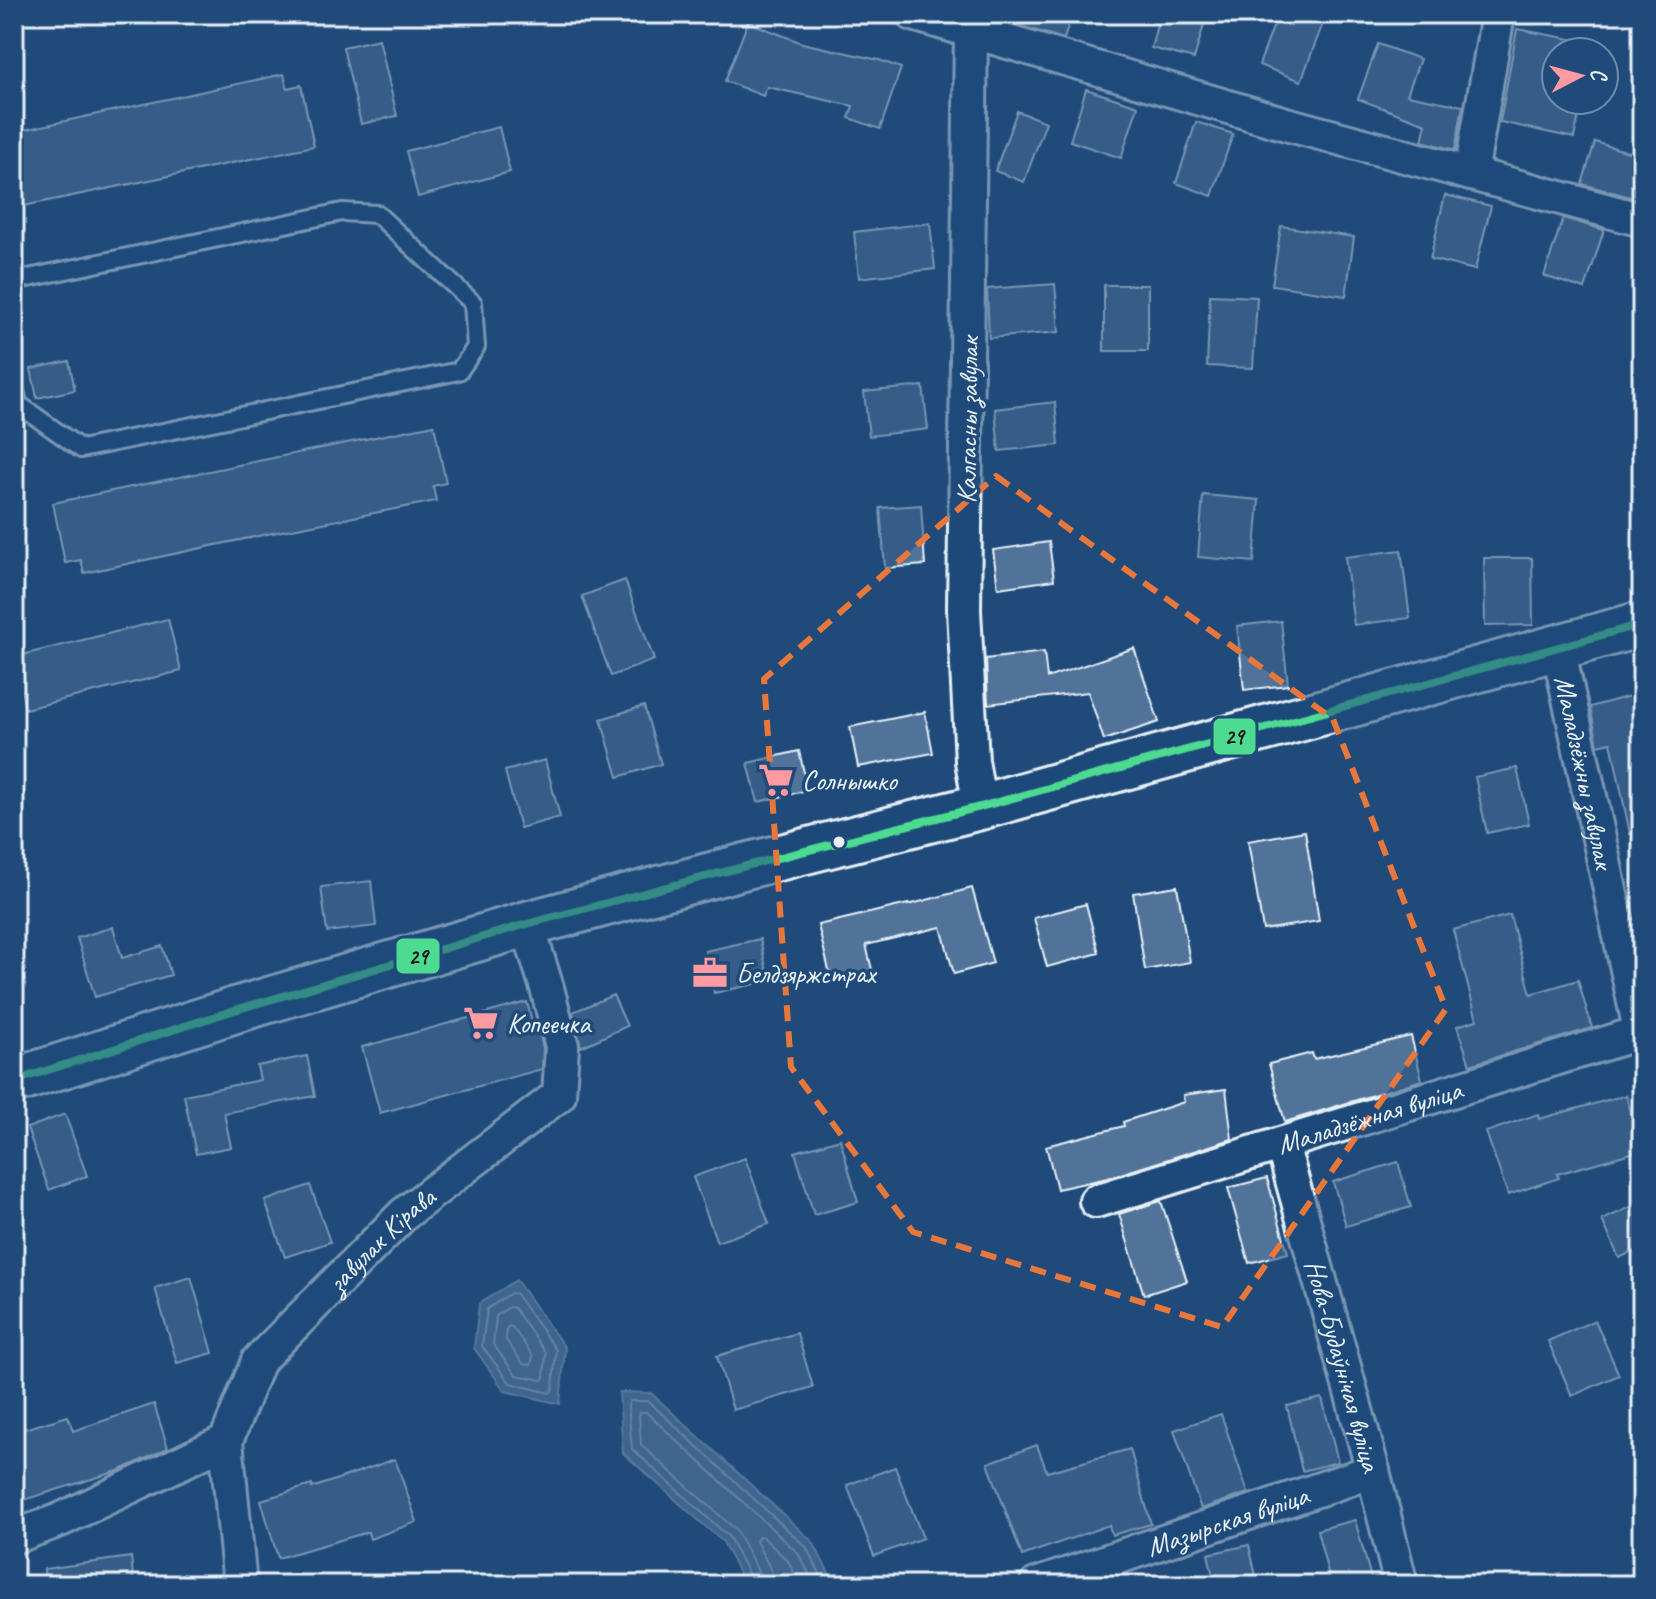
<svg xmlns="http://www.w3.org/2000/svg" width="1656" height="1599" font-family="Caveat,sans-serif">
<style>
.water{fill:#6685a7;stroke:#9ab0c7;stroke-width:2}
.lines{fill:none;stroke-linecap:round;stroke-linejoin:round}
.shore{stroke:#b4c6d8;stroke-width:2}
.building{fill:#517399;stroke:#e8f1f8;stroke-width:2}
.lane-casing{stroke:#e8f1f8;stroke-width:22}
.street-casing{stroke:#e8f1f8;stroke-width:38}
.primary-casing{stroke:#e8f1f8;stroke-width:50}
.lane{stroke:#1f4a7a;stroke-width:16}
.street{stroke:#1f4a7a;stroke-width:32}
.primary{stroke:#1f4a7a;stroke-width:44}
.bus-1-casing{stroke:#1f4a7a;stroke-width:14}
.bus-1{stroke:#4ddb92;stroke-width:8}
.marked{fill:none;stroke:#e8773b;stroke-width:6;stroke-dasharray:16 10;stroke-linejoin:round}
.bus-dot{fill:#e8f1f8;stroke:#1f4a7a;stroke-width:3}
.labels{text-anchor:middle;stroke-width:7;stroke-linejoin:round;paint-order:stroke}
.street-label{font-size:28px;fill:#e8f1f8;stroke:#1f4a7a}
.poi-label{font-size:28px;fill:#e8f1f8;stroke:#1f4a7a;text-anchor:start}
.line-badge{stroke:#1f4a7a;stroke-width:3}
.pale-badge-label{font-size:22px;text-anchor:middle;font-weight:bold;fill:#111}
</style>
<rect width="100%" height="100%" fill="#1f4a7a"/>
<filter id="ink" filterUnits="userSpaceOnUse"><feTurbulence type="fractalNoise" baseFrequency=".0125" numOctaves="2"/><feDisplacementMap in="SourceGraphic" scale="16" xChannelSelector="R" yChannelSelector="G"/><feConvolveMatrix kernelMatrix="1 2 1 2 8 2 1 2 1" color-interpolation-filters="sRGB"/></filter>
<g filter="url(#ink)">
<!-- water -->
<path class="water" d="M516 1280 565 1348 560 1404 505 1391 474 1348 479 1304Z
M619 1392 651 1393 813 1542 835 1585H745L723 1542 623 1453Z"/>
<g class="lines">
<!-- shore -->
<path class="shore" d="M511 1293 516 1294 556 1350 553 1389 550 1393 510 1383 482 1346 487 1309Z
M509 1307 514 1308 546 1353 544 1377 542 1380 516 1375 493 1344 496 1316Z
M509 1326 513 1328 533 1356 531 1365 523 1364 506 1340V1329Z
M751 1585V1579L729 1537 632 1449 628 1405 630 1401H648L806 1547 826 1585
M761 1585 760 1575 736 1530 641 1445 639 1416 640 1412H646L798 1553 815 1585
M773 1585 771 1570 756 1541 759 1536 763 1537 788 1561 801 1585"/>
</g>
<!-- building -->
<path class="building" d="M991 14H1072L1064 39 991 17Z
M1160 14H1207L1194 59 1151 48Z
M1278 14H1300L1323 23 1301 81 1259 65Z
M748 22 802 43 879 60 901 68 880 129 849 118 853 106 767 87 763 96 725 81Z
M1517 29 1587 42 1586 52H1556V100H1582L1574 138 1500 122Z
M379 39 397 116 361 124 343 47Z
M1378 44 1420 59 1407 95 1463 106 1455 150 1422 141 1426 124 1358 99Z
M284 74 287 88 301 85 314 146 14 208V132Z
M1086 89 1138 106 1121 158 1070 141Z
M1017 111 1046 122 1024 182 995 171Z
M1196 122 1233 134 1212 196 1176 183Z
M499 127 510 172 418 197 406 151Z
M1595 142 1642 156V200L1582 184Z
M1445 195 1491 206 1475 270 1430 259Z
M1563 218 1604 230 1585 289 1544 276Z
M930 223 935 269 859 278 854 232Z
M1281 226 1354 237 1346 296 1272 285Z
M1055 284 1059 332 989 338 987 289Z
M1104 285H1148V351H1104Z
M1210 295 1257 297 1253 368 1207 366Z
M69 361 75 390 37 398 31 369Z
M923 386 928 429 869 436 864 392Z
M1055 402 1059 445 999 451 995 409Z
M434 425 446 483 433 486 436 501 282 531 84 573 81 560 65 563 53 503Z
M1203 495 1259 500 1254 562 1198 557Z
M921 505 925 565 885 568 880 508Z
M1049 542 1054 580 998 588 993 550Z
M1401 550 1410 618 1354 625 1345 557Z
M1484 558H1532L1533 625 1485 626Z
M625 580 654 660 611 676 582 596Z
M168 619 181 671 25 709 14 657Z
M1281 621 1288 685 1244 690 1237 626Z
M1134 648 1159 722 1104 740 1088 692 988 704 986 659 1044 652 1047 678Z
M1634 695 1642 726V832L1630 834 1611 742 1598 745 1590 707Z
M644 706 661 764 618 777 601 719Z
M925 712 933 753 858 767 850 727Z
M799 751 808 790 758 802 748 763Z
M545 760 560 817 520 828 505 771Z
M1517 768 1529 824 1487 833 1475 777Z
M1305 831 1319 921 1263 930 1248 841Z
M371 881 376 926 327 932 321 887Z
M1177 886 1190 962 1145 970 1133 893Z
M972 888 993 963 954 974 941 927 866 945 873 974 832 983 818 925 908 904V905Z
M1086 904 1099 953 1047 967 1034 918Z
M1510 915 1531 994 1578 980 1592 1028 1470 1065 1457 1026 1477 1020 1453 930Z
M113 927 122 958 162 946 171 975 95 997 77 938Z
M760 939 769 981 714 993 705 951Z
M613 995 627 1026 581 1047 573 1012Z
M527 1002 534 1029 538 1028 543 1048 542 1069 380 1113 362 1047Z
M1411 1036 1422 1080 1285 1122 1269 1064 1312 1053 1314 1059Z
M307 1056 315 1096 224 1113 231 1147 196 1154 184 1095 260 1080 257 1066Z
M1226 1089 1232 1139 1108 1178 1057 1189 1046 1146 1124 1126 1123 1122 1184 1102 1183 1095Z
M1626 1095 1642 1150 1557 1174 1559 1178 1508 1195 1486 1132 1538 1114 1539 1119Z
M65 1114 87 1176 49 1190 27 1128Z
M840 1139 858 1202 814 1215 795 1152Z
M745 1158 769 1224 717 1242 693 1177Z
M1398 1162 1411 1207 1346 1226 1333 1182Z
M1267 1178 1288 1253 1249 1263 1228 1188Z
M310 1185 330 1242 285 1257 265 1201Z
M1161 1201 1187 1281 1144 1295 1119 1214Z
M1642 1202V1248L1619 1258 1602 1220Z
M191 1277 213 1353 177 1363 155 1288Z
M1595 1320 1619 1375 1572 1396 1548 1341Z
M797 1333 813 1387 733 1410 717 1356Z
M1322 1398 1338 1462 1302 1471 1287 1406Z
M154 1404 168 1448 121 1470 14 1503V1432L68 1416 73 1431Z
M1221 1414 1248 1493 1201 1509 1174 1430Z
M1037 1445 1047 1472 1130 1449 1151 1524 1112 1535 1109 1525 1022 1556 988 1463Z
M395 1459 417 1522 370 1539 368 1532 278 1558 261 1500 312 1485V1488Z
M895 1467 923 1538 874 1556 847 1485Z
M1355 1520 1373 1585H1331L1317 1530Z
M1249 1545 1258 1585H1215L1208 1554Z
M131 1557 134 1585H45L44 1569Z"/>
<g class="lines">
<!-- lane casing -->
<g class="lane-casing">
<path id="lane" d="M14 281 342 212 377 214 473 303 476 347 459 371 81 449 18 404
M14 385 18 404 14 405"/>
</g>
<!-- street casing -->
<g class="street-casing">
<g id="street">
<path d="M913 14 1286 124 1642 220"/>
<path d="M971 31 964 610 972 761 980 807"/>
<path d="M1471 174 1498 14"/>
<path id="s1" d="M1558 647 1642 1039"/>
<path id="s2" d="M1282 1144 1373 1471 1400 1581 1397 1585"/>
<path id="s3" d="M1096 1201 1642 1032"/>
<path d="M14 1537 60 1520 226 1441"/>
<path id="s4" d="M240 1585 226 1441 258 1361 404 1214 559 1095 562 1046 547 988 527 924"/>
<path id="s5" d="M1036 1585 1373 1471"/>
</g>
</g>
<!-- primary casing -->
<g class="primary-casing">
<path id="primary" d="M14 1081 235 1010 527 924 746 866 980 807 1642 624"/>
</g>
<!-- lane -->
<use href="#lane" class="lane"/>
<!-- street -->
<use href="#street" class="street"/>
<!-- primary -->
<use href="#primary" class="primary"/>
<!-- bus-1 casing -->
<g class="bus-1-casing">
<path id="bus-1" d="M14 1081 235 1010 527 924 746 866 980 807 1642 624"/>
</g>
<!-- bus-1 -->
<use href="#bus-1" class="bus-1"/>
</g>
</g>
<!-- marked area -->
<path d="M0 0H1656V1599H0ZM996 476 1333 719 1446 1009 1222 1327 913 1232 791 1067 764 679Z" fill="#1f4a7a" fill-opacity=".55" fill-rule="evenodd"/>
<path class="marked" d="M996 476 1333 719 1446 1009 1222 1327 913 1232 791 1067 764 679Z"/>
<!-- icons -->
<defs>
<g id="supermarket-bare" transform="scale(2.76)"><path d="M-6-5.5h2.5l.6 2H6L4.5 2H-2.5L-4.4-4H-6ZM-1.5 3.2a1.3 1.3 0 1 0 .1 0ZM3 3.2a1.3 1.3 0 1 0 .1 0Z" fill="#ff9aa2" stroke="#1f4a7a" stroke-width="2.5" paint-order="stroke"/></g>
<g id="office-bare" transform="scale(2.76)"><path d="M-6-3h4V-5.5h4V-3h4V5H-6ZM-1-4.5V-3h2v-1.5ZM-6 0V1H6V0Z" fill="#ff9aa2" stroke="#1f4a7a" stroke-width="2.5" paint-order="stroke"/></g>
</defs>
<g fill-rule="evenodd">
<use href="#supermarket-bare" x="776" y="780"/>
<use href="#office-bare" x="710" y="973"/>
<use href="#supermarket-bare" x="481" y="1023"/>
</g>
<!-- markers -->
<circle class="bus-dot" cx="839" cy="842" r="7"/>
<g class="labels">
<!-- street labels -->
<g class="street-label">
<text transform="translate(967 420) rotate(-89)" y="10">Калгасны завулак</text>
<text dy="10" stroke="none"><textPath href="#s1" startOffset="128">Маладзёжны завулак</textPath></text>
<text dy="10" stroke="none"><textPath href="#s3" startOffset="286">Маладзёжная вуліца</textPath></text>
<text dy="10" stroke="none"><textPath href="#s4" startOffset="404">завулак Кірава</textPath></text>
<text dy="10" stroke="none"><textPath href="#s2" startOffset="230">Нова-Будаўнічая вуліца</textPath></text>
<text dy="10" stroke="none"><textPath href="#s5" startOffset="202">Мазырская вуліца</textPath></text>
</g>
<!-- poi labels -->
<g class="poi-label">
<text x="802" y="790">Солнышко</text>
<text x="736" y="983">Белдзяржстрах</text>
<text x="507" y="1033">Копеечка</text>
</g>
</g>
<g class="line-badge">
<rect x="1212" y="717" width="45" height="39" rx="8" fill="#4ddb92"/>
<rect x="395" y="937" width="46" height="38" rx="8" fill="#4ddb92"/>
</g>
<g class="pale-badge-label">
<text x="1234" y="744">29</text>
<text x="418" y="964">29</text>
</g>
<!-- margin -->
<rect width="1656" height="1599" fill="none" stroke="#1f4a7a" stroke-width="48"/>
<rect x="24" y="24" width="1608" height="1551" fill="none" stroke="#e8f1f8" stroke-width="3" filter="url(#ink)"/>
<!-- north arrow -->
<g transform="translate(1580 76) rotate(84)"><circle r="38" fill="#1f4a7a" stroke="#6f8dac" stroke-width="2"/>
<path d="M0-6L14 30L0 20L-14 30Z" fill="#ff9aa2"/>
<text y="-12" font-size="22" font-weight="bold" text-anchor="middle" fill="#e8f1f8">С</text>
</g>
</svg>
